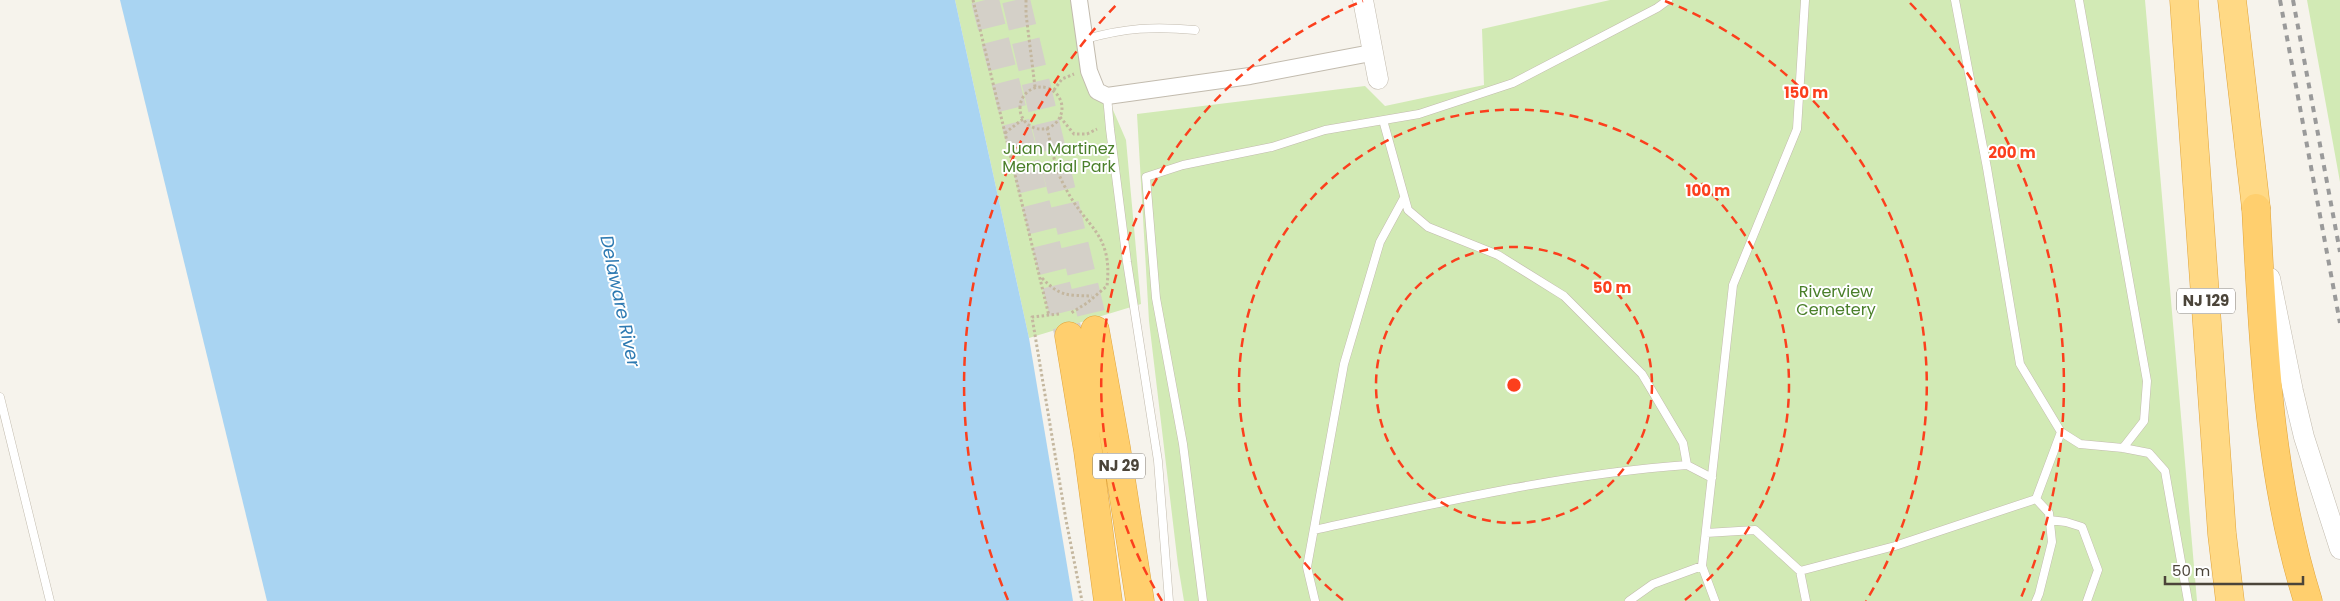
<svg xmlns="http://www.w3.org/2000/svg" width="2340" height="601" font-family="Poppins,sans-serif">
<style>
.green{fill:#d2eab5}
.water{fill:#a9d4f2}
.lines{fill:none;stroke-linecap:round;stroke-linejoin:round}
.motorway-tunnel{stroke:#d4d0c8;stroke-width:28;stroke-dasharray:28 14;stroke-linecap:butt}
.service-casing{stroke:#c2bbae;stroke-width:9}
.minor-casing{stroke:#c2bbae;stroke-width:18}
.tertiary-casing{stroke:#c2bbae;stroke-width:21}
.trunk-casing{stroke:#e0a43c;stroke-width:29}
.motorway-casing{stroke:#e0a43c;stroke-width:29}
.path{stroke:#c4b79f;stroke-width:3;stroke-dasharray:2.5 2.5;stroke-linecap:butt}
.service{stroke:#fff;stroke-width:8}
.minor{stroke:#fff;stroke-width:16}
.tertiary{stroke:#fff;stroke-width:20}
.trunk{stroke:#ffd985;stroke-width:28}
.motorway{stroke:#ffcf6e;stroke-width:28}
.rail{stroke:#9a9a9a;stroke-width:4;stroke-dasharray:6 6;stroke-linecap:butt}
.ring{fill:none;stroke:#fc3f1d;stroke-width:2.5;stroke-dasharray:9 6}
.labels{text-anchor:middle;stroke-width:4;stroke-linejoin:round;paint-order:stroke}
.shield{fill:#fff;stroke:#817c74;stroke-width:1}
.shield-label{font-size:15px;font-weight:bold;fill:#4b4439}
.park-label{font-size:16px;fill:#4a7f2a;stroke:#fff}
.water-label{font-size:18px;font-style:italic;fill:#2e7ab2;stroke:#fff}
.centre{fill:#fc3f1d;stroke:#fff;stroke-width:2.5}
.ring-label{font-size:15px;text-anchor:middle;font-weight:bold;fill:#fc3f1d;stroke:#fff;stroke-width:4;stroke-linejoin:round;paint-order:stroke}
</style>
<rect width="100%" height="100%" fill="#f6f3ec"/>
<!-- green -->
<path class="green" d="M955 0H1079L1089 71 1107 96 1126 140 1141 304 1029 338Z
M1610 0H2145L2197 601H1184L1178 565 1149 321 1137 114 1365 86 1385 106 1484 85 1482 29Z
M2307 0H2340V182Z"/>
<!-- water -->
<path class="water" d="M120 0H955L1029 338 1073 601H267Z"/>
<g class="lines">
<!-- motorway-tunnel -->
<path class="motorway-tunnel" d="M985 0 1069 336
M1016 0 1095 330"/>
<!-- service casing -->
<g class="service-casing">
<path id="service" d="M1955 0 1987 168 2020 364 2061 432 2080 444 2123 448 2149 453 2165 471 2188 601
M2079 0 2147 381 2144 421 2123 448
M1086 39C1125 28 1154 26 1195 30
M1107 96 1110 129 1127 262 1158 461 1169 601
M1383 120 1408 210 1428 227 1498 255 1564 296 1642 374 1683 443 1687 465 1712 478
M0 397 50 601
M2050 520 2066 522 2082 527 2098 570 2087 601
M1314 530C1437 503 1562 474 1687 465
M1706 533 1755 530 1800 571 1895 546 2036 499 2061 432
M1800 571 1806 601
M1203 601 1183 444 1156 298 1146 177 1183 165 1272 147 1325 130 1419 114 1513 83 1657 8 1668 0
M1315 601 1307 567 1344 364 1380 242 1404 198
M1629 601 1653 584 1702 566
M1715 601 1702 566 1733 285 1797 129 1805 0
M2036 601 2039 594 2052 542 2049 513 2036 499"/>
</g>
<!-- minor casing -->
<g class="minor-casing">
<path id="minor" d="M1079 0 1089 71 1097 91 1107 96 1250 76 1371 53"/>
</g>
<!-- tertiary casing -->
<g class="tertiary-casing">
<path id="tertiary" d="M1363 0 1378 79
M2270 278 2293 391 2304 437 2340 549"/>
</g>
<!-- trunk casing -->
<g class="trunk-casing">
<path id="trunk" d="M2184 0 2222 534 2230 601
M2232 0 2256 208"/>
</g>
<!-- motorway casing -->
<g class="motorway-casing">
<path id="motorway" d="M2256 208C2263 340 2268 474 2308 601
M1095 330 1116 447 1140 601
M1069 336 1088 451 1108 601"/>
</g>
<!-- path -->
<path class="path" d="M973 0 1049 316
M1026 0V14L1035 87
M1020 108a21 21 0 1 1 42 0a21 21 0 1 1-42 0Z
M1054 90 1062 79 1074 74
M1060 117 1074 134H1087L1097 129
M1047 128C1052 148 1055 170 1065 187 1086 229 1113 232 1107 286L1087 303 1071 313
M1005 133 1023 119
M1042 278C1060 297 1068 295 1092 296
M1059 314 1032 317 1066 520 1082 601"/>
<!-- service -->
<use href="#service" class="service"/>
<!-- minor -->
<use href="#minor" class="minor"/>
<!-- tertiary -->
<use href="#tertiary" class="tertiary"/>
<!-- trunk -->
<use href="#trunk" class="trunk"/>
<!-- motorway -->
<use href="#motorway" class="motorway"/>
<!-- rail -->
<path class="rail" d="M2280 0 2340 323
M2293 0 2340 252"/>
</g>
<!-- distance rings -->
<g class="ring">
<circle cx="1514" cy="385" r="138"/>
<path d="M1343 600A275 275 0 1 1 1685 600"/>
<path d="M1162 601A413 413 0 0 1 1363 1M1665 1A413 413 0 0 1 1866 601"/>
<path d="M1008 600A550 550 0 0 1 1118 3M1910 3A550 550 0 0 1 2020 600"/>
</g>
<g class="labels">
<!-- shield labels -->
<g class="shield">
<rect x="2177" y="288.5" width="58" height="25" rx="4"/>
<rect x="1093" y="453.5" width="52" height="25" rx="4"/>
</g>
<g class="shield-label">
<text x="2206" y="306">NJ 129</text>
<text x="1119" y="471">NJ 29</text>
</g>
<!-- park labels -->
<g class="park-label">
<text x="1059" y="154">Juan Martinez<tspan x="1059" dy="18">Memorial Park</tspan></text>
<text x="1836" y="297">Riverview<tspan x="1836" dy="18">Cemetery</tspan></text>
</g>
<!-- water labels -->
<g class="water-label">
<text transform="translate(620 301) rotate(78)" y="6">Delaware River</text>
</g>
</g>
<circle cx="1514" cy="385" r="8" class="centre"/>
<g class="ring-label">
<text x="1806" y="98">150 m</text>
<text x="2012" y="158">200 m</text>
<text x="1708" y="196">100 m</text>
<text x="1612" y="293">50 m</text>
</g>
<!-- scale -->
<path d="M2165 576v8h138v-8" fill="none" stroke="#4b4439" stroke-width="2.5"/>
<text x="2172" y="576" font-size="15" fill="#4b4439" stroke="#ffffff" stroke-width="4" paint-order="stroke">50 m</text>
</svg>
